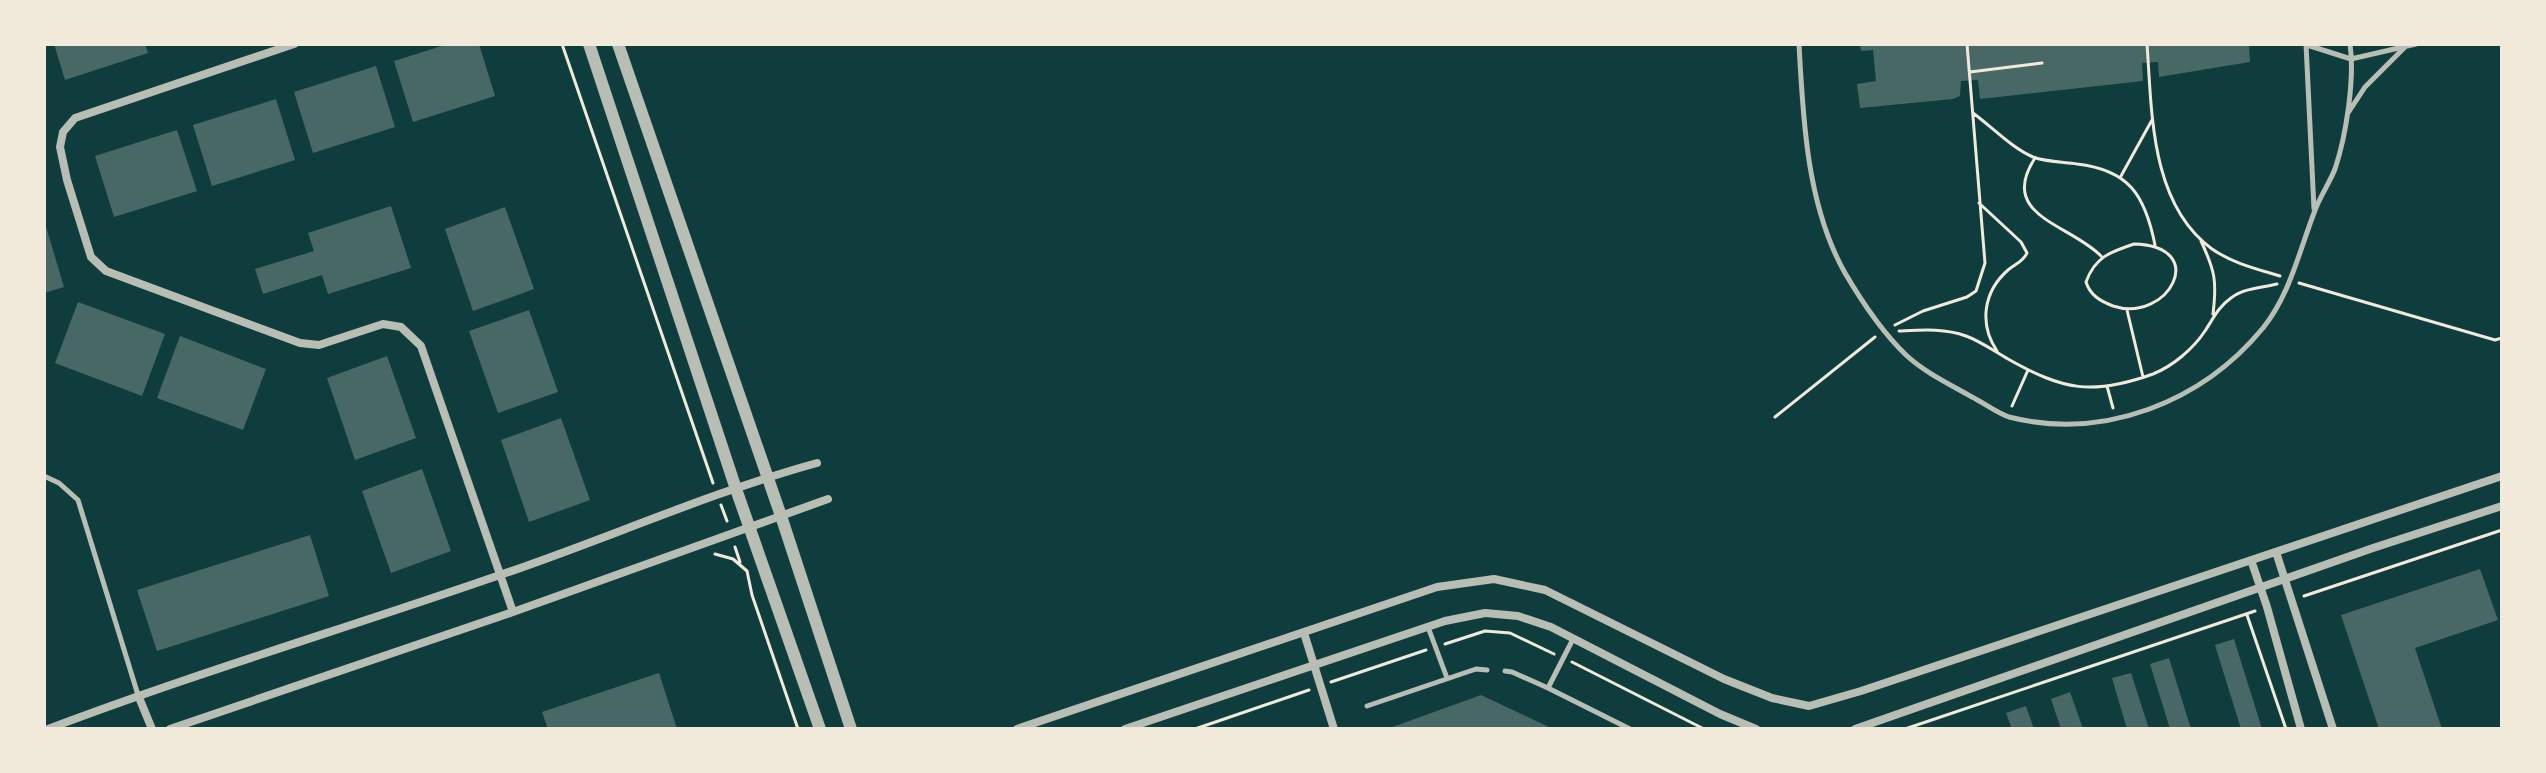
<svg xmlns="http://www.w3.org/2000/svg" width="2546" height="773" font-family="Karla,sans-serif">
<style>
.building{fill:#486865}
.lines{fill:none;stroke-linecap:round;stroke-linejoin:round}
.path{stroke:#f1e9da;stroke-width:3}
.service{stroke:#b8beb3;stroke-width:5}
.minor{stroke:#b8beb3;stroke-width:8}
.tertiary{stroke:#b8beb3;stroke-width:12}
</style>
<rect width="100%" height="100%" fill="#0f3d3e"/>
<!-- building -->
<path class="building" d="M54 44H145L148 53 65 80Z
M448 44H479L495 96 413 122 394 61Z
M1860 44H2249L2250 62 2159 77 2158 62 2142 63 2143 81 1980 99 1978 80 1961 81 1960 96 1953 99 1860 108 1857 84 1876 81 1873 50 1861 51Z
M376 66 395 127 313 153 294 92Z
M276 99 295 160 212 186 193 125Z
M177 130 197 191 114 217 95 156Z
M391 206 411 268 328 294 322 275 263 294 255 269 314 251 308 233Z
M505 207 534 289 473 311 445 229Z
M44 220 64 287 44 293Z
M78 302 165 334 142 396 55 363Z
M529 310 558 392 498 413 469 331Z
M180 336 266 369 243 430 157 398Z
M387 356 416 438 355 460 327 378Z
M561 418 590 500 529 522 501 440Z
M422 469 451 551 391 573 362 491Z
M310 535 329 596 157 651 137 590Z
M2480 569 2498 620 2415 648 2442 729H2379L2341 615Z
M2234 639 2262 729H2241L2215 645Z
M2169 658 2191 729H2170L2150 664Z
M659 673 677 729H548L542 712Z
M2131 673 2149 729H2127L2112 678Z
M2070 692 2083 729H2061L2051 699Z
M1481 695 1553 729H1387Z
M2026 706 2034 729H2012L2006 713Z"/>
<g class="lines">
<!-- path -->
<path class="path" d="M562 44 713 483
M2147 44C2152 112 2150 204 2212 249 2232 263 2257 269 2280 276
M1970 72 2042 63
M1973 113C1992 127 2012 148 2033 157 2046 162 2063 162 2077 164 2129 170 2145 195 2155 245
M2035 158C1997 216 2070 224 2101 256
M2121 176 2152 120
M1979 203 2021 242 2027 253C2023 262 2015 264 2008 270 1983 292 1979 324 1997 351
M2201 241C2215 271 2217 281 2213 314
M2134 244C2211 246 2168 324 2113 306 2100 301 2090 295 2086 282 2095 257 2110 252 2134 244Z
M2299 283 2495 340 2502 338
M2127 310 2143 377
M1895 325 1923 311 1967 297 1976 291 1985 263 1967 44
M1899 331C1921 330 1944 328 1966 336 1980 341 1994 351 2008 359 2063 390 2092 396 2153 374 2173 366 2193 349 2205 331 2213 319 2218 307 2231 298 2244 288 2261 288 2277 284
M2107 386 2113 408
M2012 406 2028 370
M1775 417 1875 337
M721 505 727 521
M735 547 740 562
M715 554 733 559 747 571 752 595 798 729
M2304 596 2502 530
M2247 615 2286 729
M1445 644 1485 631 1510 633 1554 654
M1572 662 1704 729
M1331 682 1426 650
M1195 729 1309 690
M1905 729 2255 611"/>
<!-- service -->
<path class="service" d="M1799 44C1803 120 1807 206 1845 273 1862 302 1882 332 1906 355 1924 372 1951 385 1972 397 1984 403 1997 413 2009 417 2104 441 2202 402 2263 328 2290 294 2299 252 2314 213 2319 198 2329 184 2335 169 2346 136 2355 79 2350 44
M2306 44 2314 209
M2307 45 2351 59 2416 44
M2348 113 2365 87 2404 48
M44 476 59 483 78 500 138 695
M1428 627 1447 678
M1573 639 1548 688 1630 729
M1505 671 1512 672 1548 688
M1367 706 1476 669 1487 670"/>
<!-- minor -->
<path class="minor" d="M294 44 75 118 63 132 60 147 67 180 91 257 106 271 300 343 319 345 383 324 401 327 421 346 513 612
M2276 552 2333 729
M2251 560 2267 607 2301 729
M1304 633 1334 729
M138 695 152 729
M48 729C196 673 347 628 497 576 604 540 708 493 817 463
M170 729 513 612 828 499
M1017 729 1437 587 1494 579 1545 590 1724 679 1772 698 1809 706 1861 691 2502 476
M1125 729 1445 621 1485 613 1518 616 1551 627 1720 714 1756 729
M1855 729 2373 548 2502 506"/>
<!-- tertiary -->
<path class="tertiary" d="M589 44 736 489 820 729
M618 44 781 516 851 729"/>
</g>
<!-- border -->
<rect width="2546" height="773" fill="none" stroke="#f1e9da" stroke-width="92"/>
</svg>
